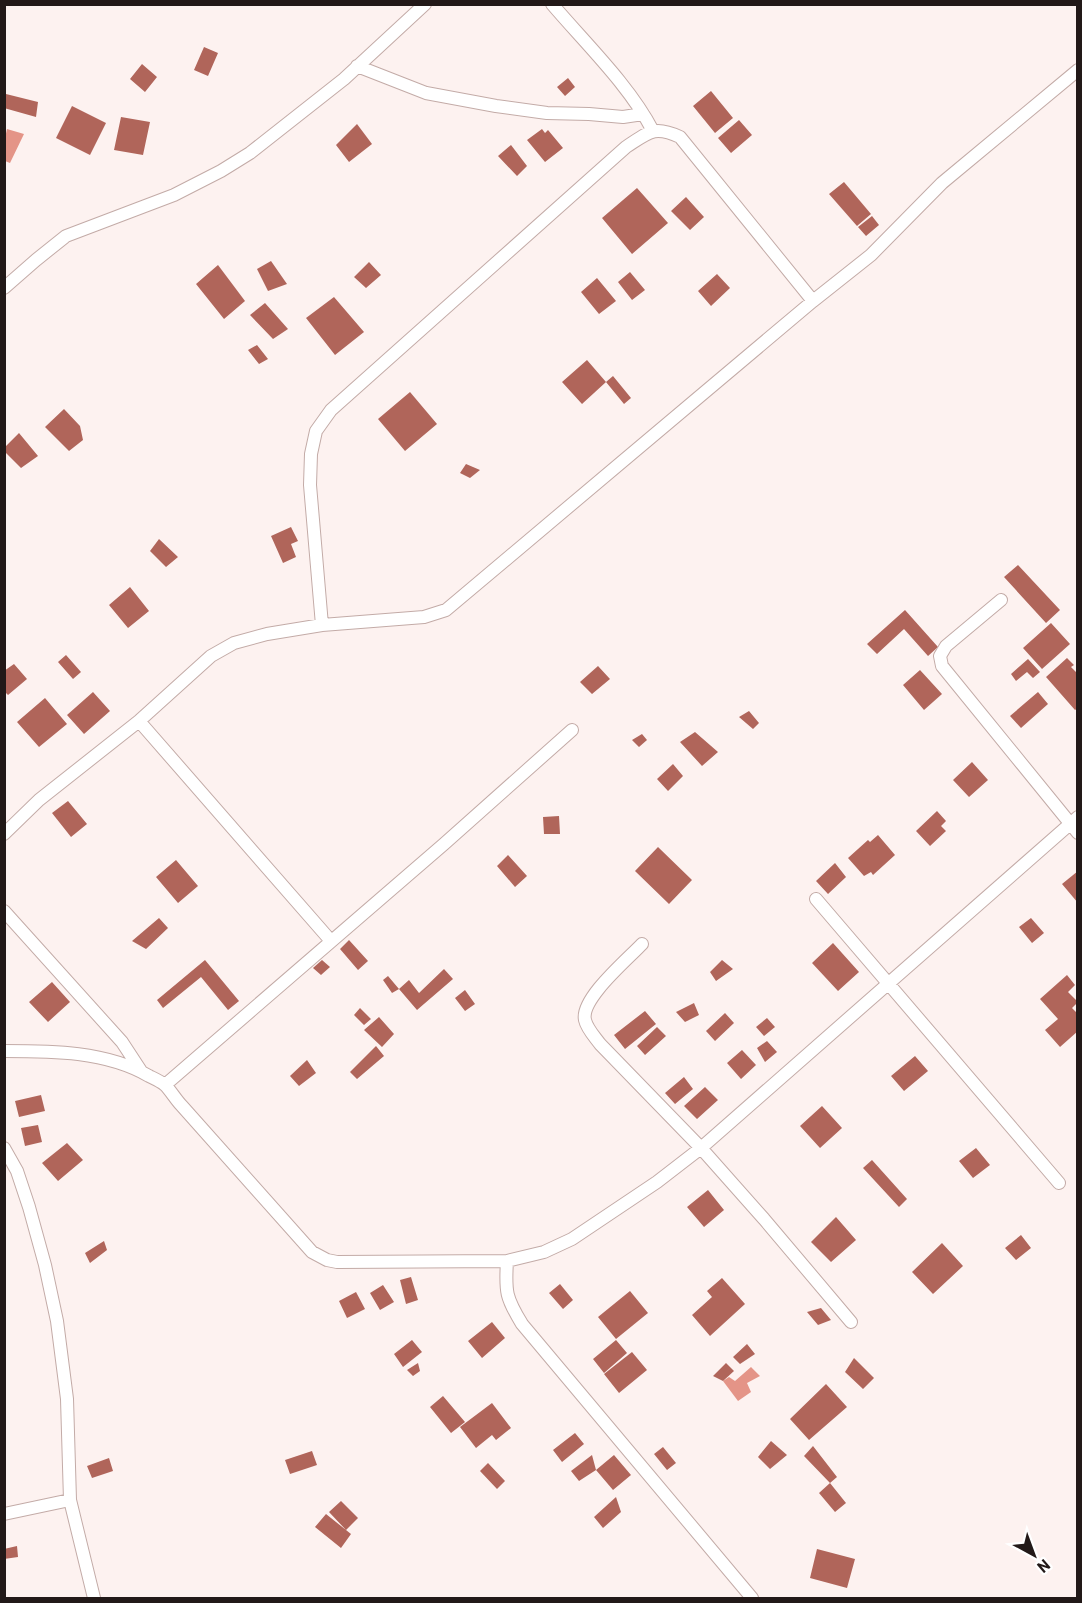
<svg xmlns="http://www.w3.org/2000/svg" width="1082" height="1603" font-family="Barlow,sans-serif">
<style>
.water{fill:#e49487}
.building{fill:#b0655a}
.lines{fill:none;stroke-linecap:round;stroke-linejoin:round}
.minor-casing{stroke:#c3aba7;stroke-width:14}
.minor{stroke:#fff;stroke-width:12}
</style>
<rect width="100%" height="100%" fill="#fdf2f0"/>
<!-- water -->
<path class="water" d="M7 129 24 134 10 163 5 161V138Z
M751 1367 760 1376 747 1383 751 1392 738 1401 723 1381 729 1377 735 1381Z"/>
<!-- building -->
<path class="building" d="M204 47 218 53 208 76 194 70Z
M142 64 157 77 145 92 130 79Z
M568 78 575 87 565 96 557 87Z
M711 91 733 118 715 133 693 106Z
M6 94 38 102 36 117 4 108Z
M72 106 106 123 90 155 56 138Z
M121 117 150 122 143 155 114 150Z
M739 120 752 135 731 153 718 138Z
M357 124 372 144 349 162 336 145Z
M542 129 545 133 548 130 563 148 545 162 527 140Z
M511 145 527 166 517 176 498 156Z
M844 182 871 214 857 226 829 194Z
M637 188 668 223 632 254 602 218Z
M686 197 704 217 690 230 671 211Z
M872 216 879 225 866 236 858 227Z
M271 261 287 284 268 291 257 269Z
M369 262 381 275 366 288 354 277Z
M218 265 245 301 224 319 196 284Z
M630 272 645 290 632 300 618 282Z
M717 274 730 288 711 306 698 291Z
M597 278 616 301 599 314 581 292Z
M334 297 364 332 335 355 306 318Z
M265 303 288 329 273 339 250 315Z
M257 345 268 359 259 364 248 350Z
M587 360 606 382 613 376 631 398 624 404 606 382 582 404 562 382Z
M410 392 437 424 405 451 378 419Z
M64 409 80 426 83 440 69 451 45 427Z
M19 433 38 456 21 468 5 452V447Z
M466 464 480 470 470 478 460 473Z
M291 527 298 541 291 544 296 557 283 563 271 536Z
M159 539 178 557 166 567 150 551Z
M1018 565 1060 610 1046 623 1004 577Z
M130 587 149 611 128 628 109 605Z
M905 610 938 647 928 656 904 629 877 654 867 644Z
M1051 623 1070 644 1042 669 1023 648Z
M66 655 81 672 73 679 58 662Z
M1067 658 1074 665 1071 667 1078 674V708L1075 710 1046 677Z
M1028 659 1040 672 1033 678 1027 672 1016 681 1011 674Z
M14 664 27 679 8 695 4 691V671Z
M598 666 610 679 592 694 580 682Z
M920 670 942 694 924 710 903 685Z
M93 692 110 711 84 734 67 715Z
M1038 692 1048 704 1021 728 1010 716Z
M45 698 67 724 39 747 17 722Z
M749 711 759 723 753 729 739 717Z
M695 732 718 752 702 766 680 742Z
M642 734 647 740 639 747 632 740Z
M972 762 988 780 969 797 953 780Z
M673 764 683 776 668 791 657 779Z
M68 801 87 824 71 837 52 813Z
M937 811 946 821 941 826 946 831 930 846 916 831Z
M559 816 560 834H544L543 817Z
M878 835 895 855 873 875 871 872 864 876 848 858 868 840 870 842Z
M658 847 692 880 669 904 635 871Z
M508 855 527 876 515 887 497 866Z
M176 860 198 886 178 903 156 877Z
M835 863 846 877 828 894 816 881Z
M1078 871V903L1062 884Z
M159 918 168 928 146 949 132 941Z
M1031 918 1044 933 1032 943 1019 927Z
M349 940 368 961 358 970 340 949Z
M833 943 859 972 838 991 812 963Z
M205 960 239 1001 228 1010 201 977 163 1008 157 1000Z
M322 960 330 967 321 975 313 968Z
M722 960 733 969 716 981 710 972Z
M444 969 453 979 417 1010 399 989 409 980 419 993Z
M1067 975 1075 985 1068 992 1078 1002 1072 1008 1078 1014V1031L1060 1047 1045 1030 1058 1019 1040 999Z
M388 976 399 989 392 993 383 980Z
M52 982 70 1002 48 1022 29 1002Z
M465 990 475 1004 465 1011 455 998Z
M694 1003 699 1015 685 1022 676 1012Z
M360 1008 371 1019 364 1025 354 1015Z
M645 1011 656 1024 625 1049 614 1035Z
M725 1013 734 1023 715 1041 706 1031Z
M379 1017 394 1034 382 1047 364 1030Z
M767 1018 775 1027 764 1036 756 1027Z
M657 1027 666 1036 645 1055 637 1046Z
M767 1041 777 1052 765 1062 757 1048Z
M376 1046 384 1056 357 1079 350 1072Z
M742 1050 756 1065 741 1079 727 1063Z
M915 1056 928 1071 904 1091 891 1076Z
M307 1060 316 1073 299 1086 290 1076Z
M684 1077 693 1089 675 1104 665 1093Z
M705 1087 718 1100 697 1119 684 1106Z
M41 1095 45 1111 19 1117 15 1101Z
M822 1106 842 1128 820 1148 800 1126Z
M38 1125 42 1142 25 1146 21 1128Z
M67 1143 83 1160 58 1181 42 1163Z
M976 1148 990 1165 973 1178 959 1161Z
M872 1160 907 1199 899 1207 863 1168Z
M708 1190 724 1210 704 1227 687 1207Z
M836 1217 856 1240 831 1262 811 1242Z
M1021 1235 1031 1248 1016 1260 1005 1248Z
M104 1241 107 1250 90 1263 85 1253Z
M942 1243 963 1266 933 1294 912 1272Z
M411 1277 418 1300 406 1304 400 1280Z
M722 1278 745 1304 710 1336 692 1315 712 1297 707 1291Z
M560 1284 573 1300 563 1309 549 1293Z
M383 1285 394 1302 380 1310 370 1293Z
M630 1291 648 1313 616 1339 598 1317Z
M356 1292 365 1309 347 1318 339 1301Z
M821 1308 831 1320 818 1325 807 1312Z
M492 1322 505 1338 482 1358 468 1341Z
M412 1340 422 1352 403 1367 394 1354Z
M616 1340 627 1353 604 1373 593 1359Z
M747 1344 755 1354 740 1364 733 1357Z
M632 1352 647 1370 619 1393 604 1374Z
M854 1358 874 1378 863 1389 845 1372Z
M418 1363 420 1371 413 1376 407 1370Z
M726 1363 734 1371 723 1381 713 1376Z
M826 1384 847 1407 809 1440 790 1419Z
M443 1396 465 1422 451 1433 430 1407Z
M492 1403 511 1428 496 1440 492 1435 476 1448 460 1427Z
M575 1433 584 1444 562 1462 553 1450Z
M771 1441 787 1455 770 1469 758 1457Z
M813 1446 837 1477 830 1483 804 1456Z
M663 1447 676 1463 667 1470 654 1454Z
M312 1451 317 1465 290 1474 285 1460Z
M592 1455 596 1470 614 1455 631 1475 613 1490 596 1470 579 1481 571 1471Z
M109 1458 113 1471 92 1478 87 1466Z
M488 1463 505 1481 497 1489 480 1471Z
M830 1483 846 1503 835 1512 819 1493Z
M616 1497 621 1512 603 1528 594 1517Z
M341 1501 358 1518 346 1530 351 1534 341 1548 315 1527 326 1514 346 1530 329 1512Z
M17 1546 18 1557 4 1559V1549Z
M817 1549 855 1559 847 1588 810 1578Z"/>
<g class="lines">
<!-- minor casing -->
<g class="minor-casing">
<path id="minor" d="M552 4C586 44 629 85 653 131
M357 66 426 93 496 106 547 113 589 114 623 117 643 114
M4 288 36 260 66 236 174 195 221 171 250 153 344 79 425 4
M1001 600 946 646 940 656 942 666 1078 833
M322 625 310 485 311 454 316 431 331 410 626 147C649 132 654 125 680 137L813 301
M139 721 331 941
M4 834 39 800 139 721 211 656 234 643 267 634 322 625 424 617 446 610 813 301 871 255 942 183 1078 70
M816 899 1059 1183
M4 911 122 1042 141 1071
M642 944C628 959 580 999 585 1020 587 1029 595 1037 600 1044L701 1148 764 1219 851 1322
M4 1051C52 1051 106 1051 149 1076 153 1078 160 1081 165 1085 171 1091 176 1100 182 1106L312 1252 327 1260 337 1262 507 1261C505 1292 506 1298 522 1324L752 1598
M165 1085 444 844 572 730
M4 1148 17 1171 29 1207 45 1265 57 1321 67 1399 70 1500 94 1598
M507 1261 544 1252 572 1239 657 1182 701 1148 1078 817
M4 1514 70 1500"/>
</g>
<!-- minor -->
<use href="#minor" class="minor"/>
</g>
<!-- border -->
<rect width="1082" height="1603" fill="none" stroke="#221918" stroke-width="12"/>
<!-- north arrow -->
<g transform="translate(1034 1555) rotate(139)" stroke="#ffffff" stroke-width="4.5" paint-order="stroke">
<path d="M0-4.5L10 22L0 15L-10 22Z" fill="#221918"/>
<text y="-9" font-size="16" font-weight="bold" text-anchor="middle" fill="#221918">N</text>
</g>
</svg>
